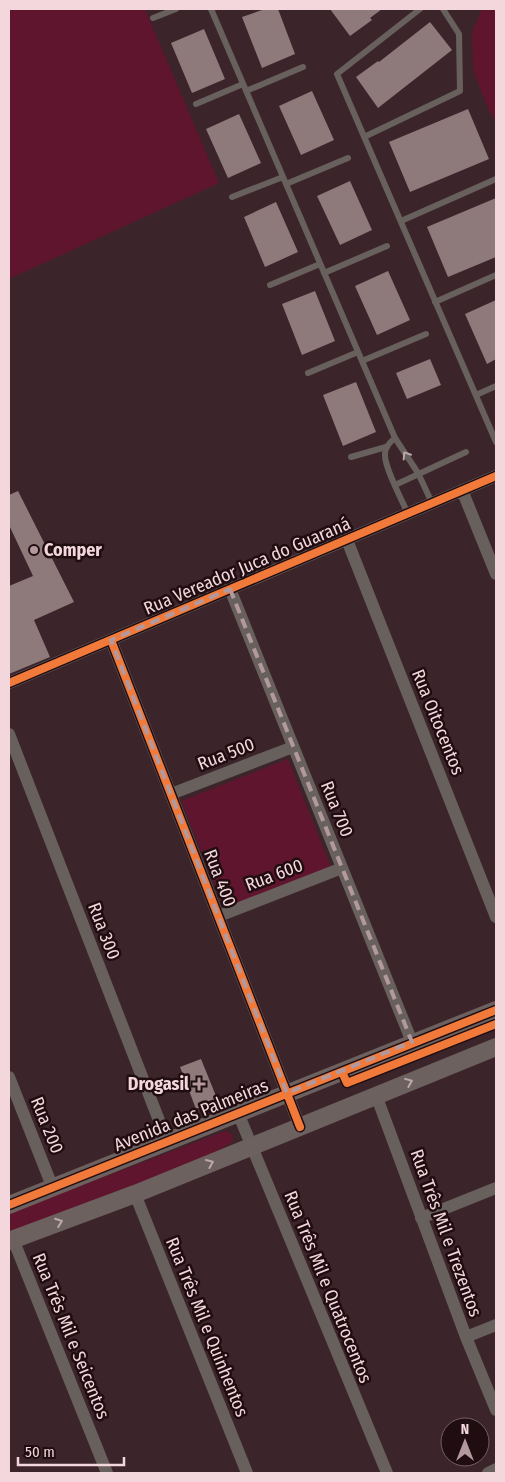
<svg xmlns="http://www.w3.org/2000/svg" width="505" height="1482" font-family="'Fira Sans Condensed',sans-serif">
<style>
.green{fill:#60152e}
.building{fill:#8e7a7b}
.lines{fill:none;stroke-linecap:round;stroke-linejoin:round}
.lane{stroke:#68605d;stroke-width:6}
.street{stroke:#68605d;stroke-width:12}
.secondary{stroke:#6d615f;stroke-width:18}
.cycleway-casing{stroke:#1f0d11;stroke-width:11}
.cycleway{stroke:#f17a3a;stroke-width:8}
.oneway{stroke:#bba7a9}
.oneway2{stroke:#bda8aa}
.marked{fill:none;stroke:#b3999e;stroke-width:4;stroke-dasharray:10 6;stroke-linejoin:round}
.poi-dot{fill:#b3999e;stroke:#1f0d11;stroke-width:2}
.labels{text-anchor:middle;stroke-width:5;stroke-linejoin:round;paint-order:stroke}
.poi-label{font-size:18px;font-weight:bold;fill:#f3d7dc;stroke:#1f0d11;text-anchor:start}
.street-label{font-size:18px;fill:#f3d7dc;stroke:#1f0d11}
</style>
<rect width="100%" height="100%" fill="#3b252b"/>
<!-- green -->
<path class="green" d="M9 9H145L219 183 9 279Z
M482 9H496V121L489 111 473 70 472 32Z
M288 759 331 867 225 909 181 801Z
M225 1131 232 1134 233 1140 231 1143 212 1154 199 1164 9 1235V1213Z"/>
<!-- building -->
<path class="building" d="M265 9H278L295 54 262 68 242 17Z
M330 9H382L370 18 372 20 350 36Z
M430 22 452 50 378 108 356 77 378 61 379 62Z
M204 29 225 79 192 93 171 43Z
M312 91 334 140 301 155 279 106Z
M468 109 489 159 410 192 389 142Z
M239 114 261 163 228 178 206 129Z
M350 181 372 230 340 245 317 196Z
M496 198V257L448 277 427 227Z
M276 202 298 252 265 267 244 217Z
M388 271 410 320 377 335 355 286Z
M315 291 335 341 302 355 282 304Z
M496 300V359L487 364 465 314Z
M430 359 441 385 407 399 396 373Z
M356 382 376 432 343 446 323 395Z
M18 491 74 602 34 620 50 657 9 674V586L33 576 9 525V495Z
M201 1059 218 1101 196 1109 180 1067Z"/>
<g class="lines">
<!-- lane -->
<path class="lane" d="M211 9 395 438 418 473 432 503
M420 9 337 74 496 442
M153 18 176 9
M246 91 303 67
M196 104 243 84
M364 137 460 91 459 34 443 9
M286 184 348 158
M232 197 283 177
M401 221 496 179
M324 273 387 246
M270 285 320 264
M435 302 496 275
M362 361 426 334
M308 373 358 352
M476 395 496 386
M395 438C390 442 385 447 385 454 384 467 402 500 408 514
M351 457 386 447
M395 485 466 452"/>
<!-- street -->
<path class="street" d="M462 490 496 574
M347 540 496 917
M230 589 412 1042
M111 640 300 1127
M9 683 496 476
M9 734 167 1141
M171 794 293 747
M219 916 342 868
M9 1077 52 1186
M376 1095 466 1337 496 1410
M238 1113 387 1473
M135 1194 247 1473
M421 1218 496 1188
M13 1239 107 1473
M466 1337 496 1325
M488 1473 496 1469"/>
<!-- secondary -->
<path class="secondary" d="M9 1205 496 1010
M9 1241 135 1194 496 1047"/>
<!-- cycleway casing -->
<g class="cycleway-casing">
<path id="cycleway" d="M111 640 300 1127
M9 683 496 476
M342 1072 347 1083 496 1024
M9 1205 496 1010"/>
</g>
<!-- cycleway -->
<use href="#cycleway" class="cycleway"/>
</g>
<!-- one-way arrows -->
<defs><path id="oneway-chevron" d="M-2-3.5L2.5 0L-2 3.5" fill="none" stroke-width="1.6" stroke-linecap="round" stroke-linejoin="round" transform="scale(1.25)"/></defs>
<use class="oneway" href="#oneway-chevron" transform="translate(406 455) rotate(-123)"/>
<g class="oneway2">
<use href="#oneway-chevron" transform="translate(409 1082) rotate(-22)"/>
<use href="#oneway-chevron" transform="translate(210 1163) rotate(-23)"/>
<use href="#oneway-chevron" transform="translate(59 1222) rotate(-20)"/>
</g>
<!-- marked area -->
<path class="marked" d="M230 589 412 1042 287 1093 111 640Z"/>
<!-- markers -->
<g class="poi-dot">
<circle cx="34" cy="550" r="5"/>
<path d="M196.5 1076.5h5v5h5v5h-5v5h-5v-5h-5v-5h5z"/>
</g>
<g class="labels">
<!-- poi labels -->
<g class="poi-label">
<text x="44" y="556">Comper</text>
<text x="189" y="1090" text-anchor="end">Drogasil</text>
</g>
<!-- street labels -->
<g class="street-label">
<text transform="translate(247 566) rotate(-23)" y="6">Rua Vereador Juca do Guaraná</text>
<text transform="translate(438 722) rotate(68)" y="6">Rua Oitocentos</text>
<text transform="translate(226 754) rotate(-21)" y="6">Rua 500</text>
<text transform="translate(337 809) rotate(68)" y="6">Rua 700</text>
<text transform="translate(274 875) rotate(-21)" y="6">Rua 600</text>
<text transform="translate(220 878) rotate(69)" y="6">Rua 400</text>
<text transform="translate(104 931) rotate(69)" y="6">Rua 300</text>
<text transform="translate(191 1115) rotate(-22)" y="6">Avenida das Palmeiras</text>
<text transform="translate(47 1125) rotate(68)" y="6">Rua 200</text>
<text transform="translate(446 1233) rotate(70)" y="6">Rua Três Mil e Trezentos</text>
<text transform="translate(328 1287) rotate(68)" y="6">Rua Três Mil e Quatrocentos</text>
<text transform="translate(207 1327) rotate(68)" y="6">Rua Três Mil e Quinhentos</text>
<text transform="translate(71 1336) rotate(68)" y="6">Rua Três Mil e Seicentos</text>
</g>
</g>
<!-- border -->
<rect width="505" height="1482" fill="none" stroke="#f3d7dc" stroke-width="20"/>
<!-- north arrow -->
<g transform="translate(465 1442)"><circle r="24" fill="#1f0d11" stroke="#745e62"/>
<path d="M0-4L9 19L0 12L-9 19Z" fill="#b3999e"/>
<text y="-8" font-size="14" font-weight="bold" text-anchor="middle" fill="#f3d7dc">N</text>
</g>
<!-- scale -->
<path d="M18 1457v8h106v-8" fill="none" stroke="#f3d7dc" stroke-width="2.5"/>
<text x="25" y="1457" font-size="15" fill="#f3d7dc" stroke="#1f0d11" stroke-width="4" paint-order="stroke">50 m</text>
</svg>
